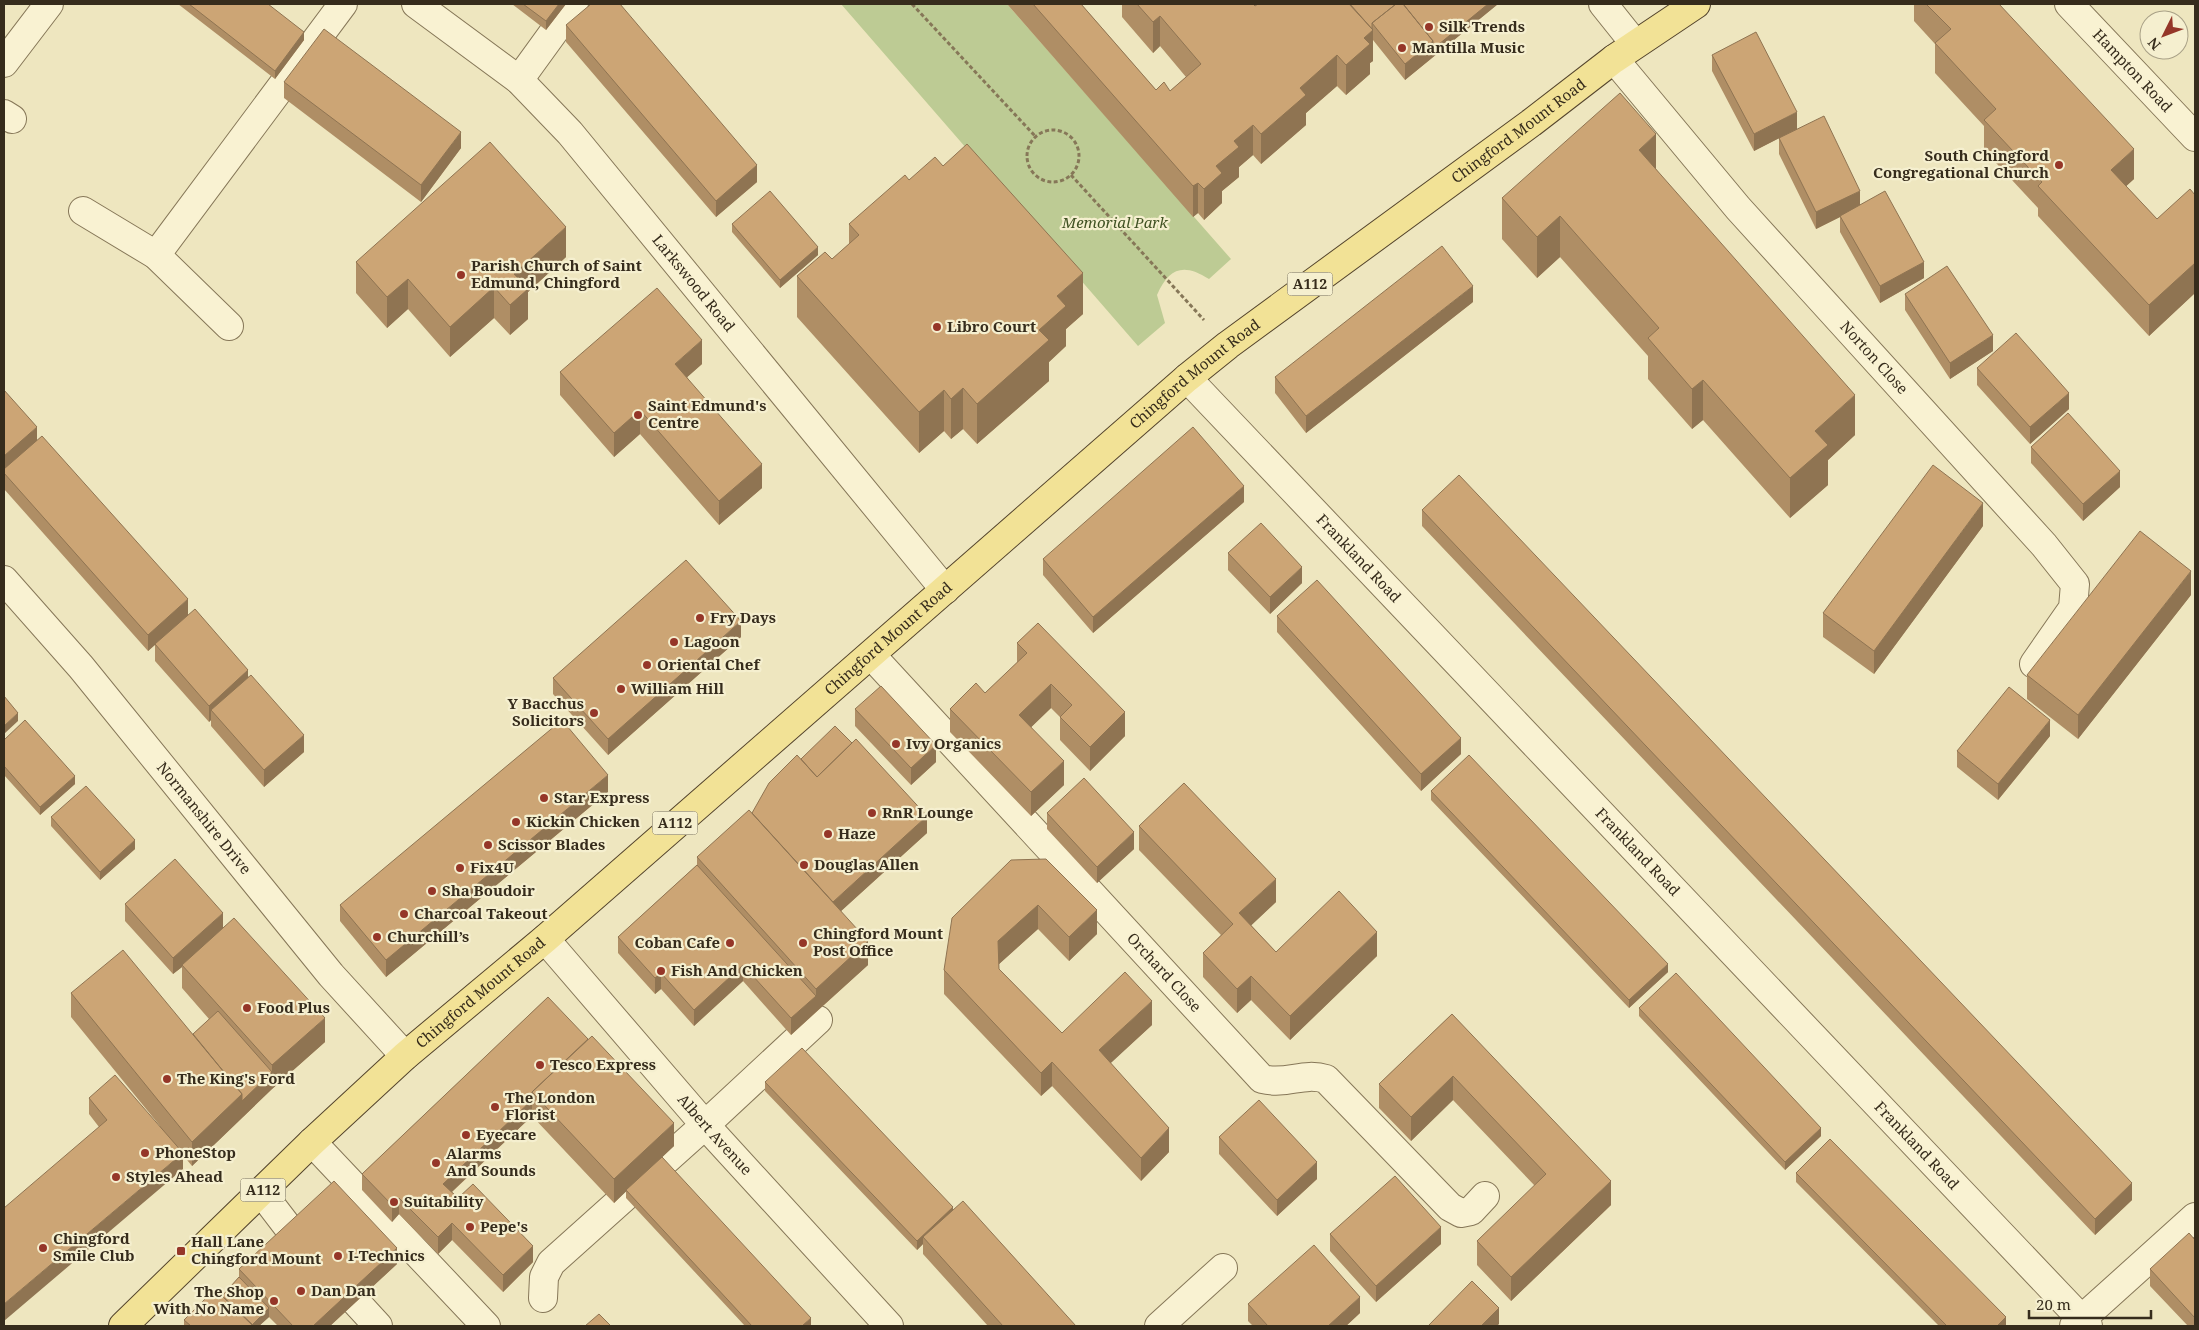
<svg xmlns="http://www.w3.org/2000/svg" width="2199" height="1330" font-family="'Noto Serif',serif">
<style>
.green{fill:#bdcb94}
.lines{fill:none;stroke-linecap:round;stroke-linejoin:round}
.minor-casing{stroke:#867758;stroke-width:30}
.major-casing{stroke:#54442c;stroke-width:30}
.path{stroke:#867758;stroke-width:3;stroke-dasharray:4 2.5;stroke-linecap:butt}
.minor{stroke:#f9f2d2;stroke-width:28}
.major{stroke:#f2e296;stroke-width:28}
.wall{fill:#af8e65}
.shaded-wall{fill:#8f7452}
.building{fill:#cca575;stroke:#8f7452}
.poi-dot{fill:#953628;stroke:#f5efcf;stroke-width:2}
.labels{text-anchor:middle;stroke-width:4.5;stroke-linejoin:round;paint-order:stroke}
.shield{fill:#f5efcf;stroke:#6f6652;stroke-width:1}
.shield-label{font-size:14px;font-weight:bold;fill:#362c1c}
.poi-label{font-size:15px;font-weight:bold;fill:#362c1c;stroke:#f5efcf;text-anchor:start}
.street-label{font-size:15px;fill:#362c1c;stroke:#f5efcf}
.park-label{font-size:15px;font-style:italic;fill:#405223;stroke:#f5efcf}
</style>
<rect width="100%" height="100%" fill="#eee6bf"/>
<!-- green -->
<path class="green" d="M841 4H1007L1231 259 1209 279C1184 263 1169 267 1157 295L1165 323 1138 346Z"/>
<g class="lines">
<!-- minor casing -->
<g class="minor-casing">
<g id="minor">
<path id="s1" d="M416 4 519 80 570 133 945 590"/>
<path d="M1603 4 1635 44"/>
<path id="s2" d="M2069 4 2195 137"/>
<path id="s3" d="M1614 59 1738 208 2044 545 2075 584 2073 608 2034 664"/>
<path d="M4 63 49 4"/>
<path d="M519 80 574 4"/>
<path d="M4 114 12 119"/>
<path d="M83 211 156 255 229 326"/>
<path d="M156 255 343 4"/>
<path id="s4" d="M1187 378 2088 1326"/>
<path id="s5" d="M4 580 81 667 331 975 405 1056"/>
<path id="s6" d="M871 655 1262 1079C1287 1085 1303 1072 1326 1079L1450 1207 1461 1213 1471 1211 1485 1196"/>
<path id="s7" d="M545 939 705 1125 889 1326"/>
<path d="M312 1142 486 1326"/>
<path d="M261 1192 294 1235"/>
<path d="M543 1298 544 1277 551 1263 705 1125 818 1020"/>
<path d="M356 1302 378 1326"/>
<path d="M1159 1326 1223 1268"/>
<path d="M2074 1326 2195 1217"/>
</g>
</g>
<!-- major casing -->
<g class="major-casing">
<g id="major">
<path id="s8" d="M123 1326 312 1142 405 1056 545 939 1187 378 1228 345 1531 123 1614 59 1696 4"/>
</g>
</g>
<!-- path -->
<path class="path" d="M912 4 1035 136
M1027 156a26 26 0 1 1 52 0a26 26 0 1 1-52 0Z
M1071 175 1204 320"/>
<!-- minor -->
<use href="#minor" class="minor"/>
<!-- major -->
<use href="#major" class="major"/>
</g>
<!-- wall -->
<path class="wall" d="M178 4H268L304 40 275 79Z
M512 4H566L546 30Z
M1007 4H1081L1156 90 1170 91 1186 77 1160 46 1153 53 1122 17V4H1253L1255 6 1404 5V4H1498L1405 80 1373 40V61L1370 63V74L1346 95 1337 86 1306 113V125L1261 164 1253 155 1239 167V177L1222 191V203L1204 220 1198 213 1193 217Z
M1914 4H1966L2134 179 2126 186 2157 219 2195 195V293L2149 336 2038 216V208L1984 150V126L1935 73V44L1914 21Z
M566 25 757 182 716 217 566 42Z
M1712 55 1797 129 1860 205 1924 278 1880 303 1840 232V217L1816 229 1779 154V138L1754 151 1712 71Z
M284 82 461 148 421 202 284 98Z
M1656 169 1855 435 1828 460V485L1790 518 1703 420 1692 429 1648 379V356L1560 257 1537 278 1502 239V198Z
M909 180 1083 314 1066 329V346L1049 362V381L977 444 963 429 951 439 944 431 919 453 797 317V276L832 259 849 244V224Z
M732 224 818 255 780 288 732 232Z
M566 257 528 292V319L510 335 494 318 450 357 408 309 387 328 356 293V262Z
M1905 294 1993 351 1950 379 1905 310Z
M1473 302 1306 433 1275 393V377Z
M702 364 687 377 762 488 719 525 640 434 614 457 560 395V372Z
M1977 368 2069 409 2030 444 1977 385Z
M4 390 37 440 188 615 248 676 304 752 264 787 211 726V720L209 722 155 661V645L148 651 4 489Z
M2031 447 2120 487 2083 521 2031 463Z
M1244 502 1093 633 1043 575V559Z
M1422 510 2132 1200 2095 1235 1422 526Z
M1983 526 1874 674 1823 637V613Z
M1228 553 1302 583 1270 614 1228 570Z
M2191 595 2078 739 2027 699V675Z
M1277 616 1461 754 1421 791 1277 632Z
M741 637 608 755 553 694V678Z
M1017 643 1125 736 1090 771 1060 740V717L1051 708 1031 727 1064 785 1031 816 950 732V709L985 693 1017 663Z
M855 709 936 762 911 785 855 726Z
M2050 736 1998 800 1957 767V751Z
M4 740 75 784 40 815 4 775Z
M801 759 927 833 841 911 868 965 791 1035 743 981 694 1026 661 989 655 994 618 953V937L697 865V857L752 813Z
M1431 791 1668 972 1629 1008 1431 800Z
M608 792 386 977 340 921V905Z
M1047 813 1134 849 1097 883 1047 829Z
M51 817 135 849 100 880 51 826Z
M1139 826 1276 902 1251 925 1276 952 1377 956 1290 1040 1251 1000 1237 1013 1203 977V953L1221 935 1139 850Z
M1011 860 1097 934 1069 961 1038 929 999 964V969L1062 1033 1152 1025 1110 1063 1169 1152 1141 1181 1052 1086 1041 1096 944 994V970Z
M125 904 223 927 325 1042 272 1089 192 1166 183 1155V1169L99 1127 89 1114V1098L160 1126 71 1017V993L193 1034 209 1019 182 988V967L173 974 125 921Z
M548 997 674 1146 662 1157 811 1326H745L626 1198V1191L614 1203 532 1116 452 1192 533 1262 503 1292 452 1240 438 1254 399 1214 392 1222 362 1190V1174Z
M1639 1008 1821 1136 1785 1170 1639 1016Z
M1452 1014 1611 1205 1511 1301 1477 1265V1241L1535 1186 1453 1100 1411 1141 1379 1108V1084Z
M765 1082 953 1210 1076 1326H988L923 1254V1244L917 1250 765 1091Z
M1219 1137 1317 1179 1277 1216 1219 1154Z
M1796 1173 2006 1325 2005 1326H1939L1796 1182Z
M1330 1234 1441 1244 1376 1302 1330 1251Z
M2195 1240V1326H2188L2150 1286V1269Z
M397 1264 330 1326H278L269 1317 259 1326H184V1320L222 1296 239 1277V1269Z
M1248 1304 1360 1313 1346 1326H1253L1248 1321Z"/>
<!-- shaded-wall -->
<path class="shaded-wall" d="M559 4H566L546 30V21Z
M1488 4H1498L1405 80V64L1433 41Z
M1160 16V46L1153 53V22Z
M1373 30V61L1370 63V74L1346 95V65L1364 38Z
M304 32V40L275 79V71Z
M1337 55V86L1306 113V125L1261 164V134L1300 88Z
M1797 112V129L1754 151V134Z
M1253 125V155L1239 167V177L1222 191V203L1204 220V189L1216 166 1234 141Z
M461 132V148L421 202V185Z
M1656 134V175L1639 150Z
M2134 149V179L2111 200V170Z
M757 165V182L716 217V201Z
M1198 183V213L1193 217V186Z
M1860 191V207L1816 229V212Z
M1560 216V257L1537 278V237Z
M566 227V257L528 292V319L510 335V305L514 274Z
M818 247V255L780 288V280Z
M1924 262V278L1880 303V286Z
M2195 263V293L2149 336V305Z
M1083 273V314L1066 329V346L1049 362V381L977 444V404L1039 330 1057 296Z
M408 279V309L387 328V297Z
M1473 286V302L1306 433V416Z
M494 287V318L450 357V327Z
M1993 335V351L1950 379V363Z
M702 340V364L675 388V364Z
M1703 380V420L1692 429V389Z
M963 388V429L951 439V399Z
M944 390V431L919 453V412Z
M2069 393V409L2030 444V427Z
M1855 395V435L1828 460V485L1790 518V478L1815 431Z
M640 410V434L614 457V433Z
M37 427V443L4 472V456Z
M762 464V488L719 525V501Z
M2120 471V487L2083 521V504Z
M1244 486V502L1093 633V617Z
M1983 503V526L1874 674V651Z
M1302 567V583L1270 614V597Z
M2191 571V595L2078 739V715Z
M188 599V615L148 651V635Z
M741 621V637L608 755V739Z
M248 670V687L211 710V720L209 722V706Z
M1051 684V708L1019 739V715Z
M1125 712V736L1090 771V747Z
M18 713V721L4 734V726Z
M2050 720V736L1998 800V784Z
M304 735V752L264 787V770Z
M1461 738V754L1421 791V774Z
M936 745V762L911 785V768Z
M1064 761V785L1031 816V792Z
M608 775V792L386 977V960Z
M75 776V784L40 815V807Z
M927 816V833L829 922V906Z
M1134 832V849L1097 883V867Z
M135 840V849L100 880V872Z
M1276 879V902L1239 937V913Z
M1038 905V929L998 965V941Z
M1097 910V934L1069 961V937Z
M223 913V929L182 965V967L173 974V958Z
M1377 932V956L1290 1040V1016Z
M868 941V965L816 1012V989Z
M1668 964V972L1629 1008V1000Z
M743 965V981L694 1026V1010Z
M661 973V989L655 994V978Z
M1251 976V1000L1237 1013V989Z
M816 996V1012L791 1035V1018Z
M1152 1001V1025L1099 1074V1050Z
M325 1018V1042L272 1089V1065Z
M1052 1062V1086L1041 1096V1073Z
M272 1072V1089L192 1166V1142L242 1094Z
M1453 1076V1100L1411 1141V1117Z
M532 1100V1116L443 1200V1184Z
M674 1123V1146L614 1203V1179Z
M1169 1128V1152L1141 1181V1158Z
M1821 1128V1136L1785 1170V1162Z
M183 1153V1169L4 1321V1304Z
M1317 1162V1179L1277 1216V1200Z
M1611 1181V1205L1511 1301V1277Z
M2132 1183V1200L2095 1235V1219Z
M399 1198V1214L392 1222V1205Z
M953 1207V1215L923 1237V1244L917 1250V1241Z
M452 1223V1240L438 1254V1237Z
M1441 1227V1244L1376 1302V1286Z
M533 1246V1262L503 1292V1275Z
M397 1248V1264L330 1326H313Z
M1360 1297V1313L1346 1326H1328Z
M269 1308V1317L259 1326H251Z
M1499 1308V1324L1497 1326H1481Z
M2006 1317V1325L2005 1326H1997Z
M811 1318V1326H802Z"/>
<!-- building -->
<path class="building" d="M189 4H268L304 32 275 71Z
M523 4H559L546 21Z
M591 4H620L757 165 716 201 566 25Z
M1033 4H1081L1156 90 1164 82 1170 91 1201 64 1160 16 1153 22 1137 4H1253L1255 6 1258 4H1349L1373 30 1364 38 1370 44 1346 65 1337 55 1300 88 1306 95 1261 134 1253 125 1234 141 1239 147 1216 166 1222 173 1204 189 1198 183 1193 186Z
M1350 4H1396L1372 23V29Z
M1396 4H1403L1433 41 1405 64 1372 23Z
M1406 4H1488L1433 49V41L1404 5Z
M1926 4H1966L1967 5 1968 4H1999L2134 149 2111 170 2157 219 2190 189 2195 195V263L2149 305 2038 186 2042 182 1984 120 1996 109 1935 43 1951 29Z
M324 29 461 132 421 185 284 82Z
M1756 32 1797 112 1754 134 1712 55Z
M1620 93 1656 134 1639 150 1855 395 1815 431 1828 445 1790 478 1703 380 1692 389 1648 338 1659 328 1560 216 1537 237 1502 198Z
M1824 116 1860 191 1816 212 1779 138Z
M490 142 566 227 514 274 528 289 510 305 494 287 450 327 408 279 387 297 356 262Z
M967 144 1083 273 1057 296 1066 306 1039 330 1049 340 977 404 963 388 951 399 944 390 919 412 797 276 825 252 832 259 859 235 849 224 905 175 909 180 935 157 943 166Z
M770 191 818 247 780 280 732 224Z
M1885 191 1924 262 1880 286 1840 216Z
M1442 246 1473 286 1306 416 1275 377Z
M1947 266 1993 335 1950 363 1905 294Z
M657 288 702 340 675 364 762 464 719 501 640 410 614 433 560 372Z
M2016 333 2069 393 2030 427 1977 368Z
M4 390 37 427 4 456Z
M2068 413 2120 471 2083 504 2031 447Z
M1193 427 1244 486 1093 617 1043 559Z
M42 436 188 599 148 635 4 473V469Z
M1933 465 1983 503 1874 651 1823 613Z
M1459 475 2132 1183 2095 1219 1422 510Z
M1261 523 1302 567 1270 597 1228 553Z
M2140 531 2191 571 2078 715 2027 675Z
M686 560 741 621 608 739 553 678Z
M1317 580 1461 738 1421 774 1277 616Z
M195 609 248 670 209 706 155 644Z
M1038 623 1125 712 1090 747 1060 717 1072 705 1051 684 1019 715 1064 761 1031 792 950 709 976 683 985 693 1027 653 1017 643Z
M251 675 304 735 264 770 211 710Z
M881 686 936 745 911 768 855 709Z
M2009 687 2050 720 1998 784 1957 751Z
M4 696 18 713 4 726Z
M25 720 75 776 40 807 4 766V740Z
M562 720 608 775 386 960 340 905Z
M835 726 852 743 817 777 801 759Z
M856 739 927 816 833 902 752 813 769 783 797 755 817 777Z
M1469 755 1668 964 1629 1000 1431 791Z
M1084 778 1134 832 1097 867 1047 813Z
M1184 783 1276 879 1239 913 1276 952 1339 891 1377 932 1290 1016 1251 976 1237 989 1203 953 1233 924 1139 826Z
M86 786 135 840 100 872 51 817Z
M749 810 868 941 816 989 697 857Z
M175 859 223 913 173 958 125 904Z
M1046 859 1097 910 1069 937 1038 905 998 941 999 969 1062 1033 1125 972 1152 1001 1099 1050 1169 1128 1141 1158 1052 1062 1041 1073 944 970 952 918 1011 860Z
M697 865 816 996 791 1018 743 965 694 1010 661 973 655 978 618 937Z
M234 918 325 1018 272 1065 182 965Z
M123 950 242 1094 192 1142 71 993Z
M1676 973 1821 1128 1785 1162 1639 1008Z
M548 997 588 1039 532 1092V1100L443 1184 458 1198 473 1184 533 1246 503 1275 452 1223 438 1237 399 1198 392 1205 362 1174Z
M218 1011 272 1072 242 1101V1094L193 1034Z
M1452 1014 1611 1181 1511 1277 1477 1241 1546 1174 1453 1076 1411 1117 1379 1084Z
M592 1036 674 1123 614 1179 532 1092Z
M802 1048 953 1207 917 1241 765 1082Z
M115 1075 183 1153 4 1304V1208L107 1120 89 1098Z
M1259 1100 1317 1162 1277 1200 1219 1137Z
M1830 1139 2006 1317 1997 1326H1947L1796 1173Z
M662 1157 811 1318 802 1326H752L626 1190Z
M1395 1176 1441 1227 1376 1286 1330 1234Z
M334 1181 397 1248 313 1326H293L239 1269Z
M963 1201 1076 1326H1003L923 1237Z
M2189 1233 2195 1240V1318L2150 1269Z
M1314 1245 1360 1297 1328 1326H1268L1248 1304Z
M239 1277 269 1308 252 1325 222 1296Z
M1472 1281 1499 1308 1481 1326H1428Z
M215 1289 254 1326H191L184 1320Z
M599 1314 611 1326H585Z"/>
<!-- markers -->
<g class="poi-dot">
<circle cx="1429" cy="27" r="5"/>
<circle cx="1402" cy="48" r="5"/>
<circle cx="2059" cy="165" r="5"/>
<circle cx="461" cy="275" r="5"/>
<circle cx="937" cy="327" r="5"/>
<circle cx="638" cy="415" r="5"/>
<circle cx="700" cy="618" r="5"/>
<circle cx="674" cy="642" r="5"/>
<circle cx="647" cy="665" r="5"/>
<circle cx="621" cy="689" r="5"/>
<circle cx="594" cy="713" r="5"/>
<circle cx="896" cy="744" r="5"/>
<circle cx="544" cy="798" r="5"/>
<circle cx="872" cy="813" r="5"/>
<circle cx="516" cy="822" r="5"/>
<circle cx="828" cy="834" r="5"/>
<circle cx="488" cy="845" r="5"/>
<circle cx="804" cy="865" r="5"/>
<circle cx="460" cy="868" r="5"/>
<circle cx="432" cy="891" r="5"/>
<circle cx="404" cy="914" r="5"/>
<circle cx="377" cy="937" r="5"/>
<circle cx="730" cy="943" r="5"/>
<circle cx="803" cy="943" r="5"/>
<circle cx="661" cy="971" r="5"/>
<circle cx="247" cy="1008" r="5"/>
<circle cx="540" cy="1065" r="5"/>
<circle cx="167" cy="1079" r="5"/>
<circle cx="495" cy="1107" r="5"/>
<circle cx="466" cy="1135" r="5"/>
<circle cx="145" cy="1153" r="5"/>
<circle cx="436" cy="1163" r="5"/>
<circle cx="116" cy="1177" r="5"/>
<circle cx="394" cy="1202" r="5"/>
<circle cx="470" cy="1227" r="5"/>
<circle cx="43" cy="1248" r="5"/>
<rect x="176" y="1246" width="10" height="10" rx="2.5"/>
<circle cx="338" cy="1256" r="5"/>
<circle cx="301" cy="1291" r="5"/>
<circle cx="274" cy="1301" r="5"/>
</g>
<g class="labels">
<!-- shield labels -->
<g class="shield">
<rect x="1287.5" y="272.5" width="45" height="23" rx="4"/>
<rect x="652.5" y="811.5" width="45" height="23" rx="4"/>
<rect x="240.5" y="1178.5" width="45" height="23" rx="4"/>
</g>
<g class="shield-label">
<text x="1310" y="289">A112</text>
<text x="675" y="828">A112</text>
<text x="263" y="1195">A112</text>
</g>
<!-- poi labels -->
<g class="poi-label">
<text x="1439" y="32">Silk Trends</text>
<text x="1412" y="53">Mantilla Music</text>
<text x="2049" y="161" text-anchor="end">South Chingford<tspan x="2049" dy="17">Congregational Church</tspan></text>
<text x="471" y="271">Parish Church of Saint<tspan x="471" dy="17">Edmund, Chingford</tspan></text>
<text x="947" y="332">Libro Court</text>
<text x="648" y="411">Saint Edmund's<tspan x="648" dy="17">Centre</tspan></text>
<text x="710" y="623">Fry Days</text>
<text x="684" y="647">Lagoon</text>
<text x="657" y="670">Oriental Chef</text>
<text x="631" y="694">William Hill</text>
<text x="584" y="709" text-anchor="end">Y Bacchus<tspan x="584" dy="17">Solicitors</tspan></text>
<text x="906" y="749">Ivy Organics</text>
<text x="554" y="803">Star Express</text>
<text x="882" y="818">RnR Lounge</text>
<text x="526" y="827">Kickin Chicken</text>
<text x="838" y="839">Haze</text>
<text x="498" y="850">Scissor Blades</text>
<text x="814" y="870">Douglas Allen</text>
<text x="470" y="873">Fix4U</text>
<text x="442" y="896">Sha Boudoir</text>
<text x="414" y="919">Charcoal Takeout</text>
<text x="813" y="939">Chingford Mount<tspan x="813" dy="17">Post Office</tspan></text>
<text x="387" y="942">Churchill’s</text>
<text x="720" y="948" text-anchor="end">Coban Cafe</text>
<text x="671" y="976">Fish And Chicken</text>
<text x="257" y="1013">Food Plus</text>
<text x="550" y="1070">Tesco Express</text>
<text x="177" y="1084">The King's Ford</text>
<text x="505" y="1103">The London<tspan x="505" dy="17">Florist</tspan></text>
<text x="476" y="1140">Eyecare</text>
<text x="155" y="1158">PhoneStop</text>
<text x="446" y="1159">Alarms<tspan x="446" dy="17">And Sounds</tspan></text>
<text x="126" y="1182">Styles Ahead</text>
<text x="404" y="1207">Suitability</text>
<text x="480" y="1232">Pepe's</text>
<text x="53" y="1244">Chingford<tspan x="53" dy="17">Smile Club</tspan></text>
<text x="191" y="1247">Hall Lane<tspan x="191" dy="17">Chingford Mount</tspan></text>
<text x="348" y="1261">I-Technics</text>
<text x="311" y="1296">Dan Dan</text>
<text x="264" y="1297" text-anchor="end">The Shop<tspan x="264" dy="17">With No Name</tspan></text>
</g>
<!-- street labels -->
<g class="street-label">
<text dy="5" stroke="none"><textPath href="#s2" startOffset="92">Hampton Road</textPath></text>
<text dy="5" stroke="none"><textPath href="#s8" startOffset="1839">Chingford Mount Road</textPath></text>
<text dy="5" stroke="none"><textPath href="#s1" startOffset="396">Larkswood Road</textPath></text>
<text dy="5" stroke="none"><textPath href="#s3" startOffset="396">Norton Close</textPath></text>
<text dy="5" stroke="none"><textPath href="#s8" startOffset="1434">Chingford Mount Road</textPath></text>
<text dy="5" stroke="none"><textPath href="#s4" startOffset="249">Frankland Road</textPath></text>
<text dy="5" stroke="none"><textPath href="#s8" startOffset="1029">Chingford Mount Road</textPath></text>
<text dy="5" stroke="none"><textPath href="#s5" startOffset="311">Normanshire Drive</textPath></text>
<text dy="5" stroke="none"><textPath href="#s4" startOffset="654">Frankland Road</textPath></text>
<text dy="5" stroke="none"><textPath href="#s6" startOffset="432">Orchard Close</textPath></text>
<text dy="5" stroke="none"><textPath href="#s8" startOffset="489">Chingford Mount Road</textPath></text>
<text dy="5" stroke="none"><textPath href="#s7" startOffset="259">Albert Avenue</textPath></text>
<text dy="5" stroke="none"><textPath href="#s4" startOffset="1059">Frankland Road</textPath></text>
</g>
<!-- park labels -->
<g class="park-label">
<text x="1115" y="228">Memorial Park</text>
</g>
</g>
<!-- border -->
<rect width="2199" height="1330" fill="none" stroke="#362c1c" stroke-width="10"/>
<!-- north arrow -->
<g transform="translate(2164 35) rotate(228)"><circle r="24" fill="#f5efcf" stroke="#a9a187"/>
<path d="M0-4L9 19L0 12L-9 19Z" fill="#953628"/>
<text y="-8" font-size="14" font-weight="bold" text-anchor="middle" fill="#362c1c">N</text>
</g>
<!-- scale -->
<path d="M2029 1310v8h122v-8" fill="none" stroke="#362c1c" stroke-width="2.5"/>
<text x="2036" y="1310" font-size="15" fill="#362c1c" stroke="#f5efcf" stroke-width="4" paint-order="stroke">20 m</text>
</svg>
